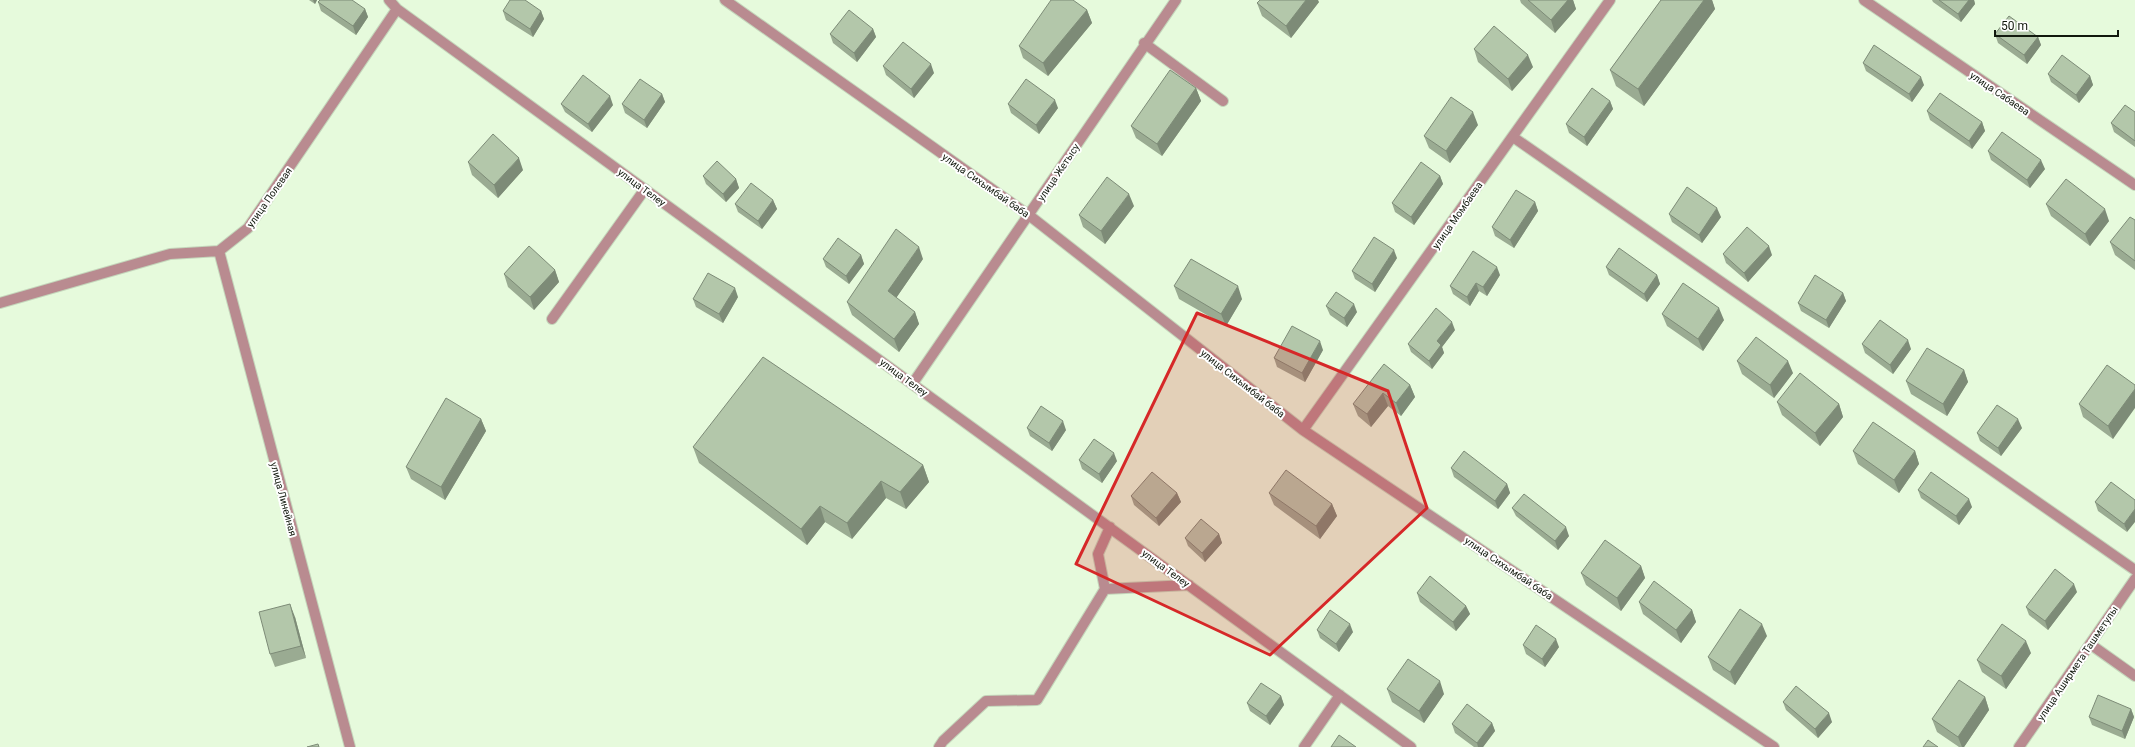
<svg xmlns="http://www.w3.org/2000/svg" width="2135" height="747" font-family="Roboto,sans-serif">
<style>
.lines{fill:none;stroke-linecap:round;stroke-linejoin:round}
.minor-casing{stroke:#c4d6bb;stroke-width:12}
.minor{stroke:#b98b90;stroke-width:10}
.wall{fill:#9aab92}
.shaded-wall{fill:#7d8b77}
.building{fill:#b3c7aa;stroke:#7d8b77}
.marked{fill:#d62828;fill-opacity:0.2;stroke:#d62828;stroke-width:3;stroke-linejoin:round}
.labels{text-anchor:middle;stroke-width:4;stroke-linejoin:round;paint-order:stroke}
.street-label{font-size:10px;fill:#11180d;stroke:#fff}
</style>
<rect width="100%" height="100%" fill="#e6fadc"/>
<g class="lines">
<!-- minor casing -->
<g class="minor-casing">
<path id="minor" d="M389 0 397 9 1411 747
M725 0 1030 216 1303 430 1774 747
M1864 0 2135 185
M1144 43 1223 101
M1513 137 2135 570
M219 251 350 747
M0 303 170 254 219 251 248 228 397 9
M552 319 645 189
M913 383 1176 0
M1303 430 1610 0
M1105 589 1098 554 1110 527
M2090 644 2135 676
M939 747 943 741 986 701 1037 700 1105 589 1189 585
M1304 747 1340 695
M2019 747 2135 579"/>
</g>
<!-- minor -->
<use href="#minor" class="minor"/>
</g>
<!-- wall -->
<path class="wall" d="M309 0H317L315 4Z
M1520 0H1573L1576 9 1555 33 1521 3Z
M1661 0H1712L1715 9 1644 106 1616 86 1610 70Z
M1932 0H1974L1975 4 1961 22 1933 2Z
M318 2 365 9 368 17 356 35 321 11Z
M1319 2 1291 38 1262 16 1257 3Z
M1087 10 1092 23 1048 76 1023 58 1019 46Z
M503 11H541L544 19 533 37 506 20Z
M873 29 876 37 857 62 833 43 830 34Z
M1995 34 2038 37 2041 45 2027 64 1998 43Z
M1474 49 1533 67 1512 91 1478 62Z
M1863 63 1924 85 1912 102 1866 71Z
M883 66 934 73 914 98 886 75Z
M2048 74 2090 76 2093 85 2079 103 2051 82Z
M1196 88 1201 101 1162 156 1136 138 1131 126Z
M662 94 665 102 647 128 625 113 622 104Z
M1610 101 1613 109 1587 146 1569 133 1566 124Z
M561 104 613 105 592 132 565 112Z
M1008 104 1058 108 1039 134 1011 113Z
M1927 111 1982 122 1985 131 1972 149 1930 120Z
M2135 112V147L2114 132 2111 123Z
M1478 125 1450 163 1429 148 1424 136Z
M1988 151 2045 169 2030 188 1991 160Z
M468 162 523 170 498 198 472 175Z
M703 176 736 179 739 188 726 202 706 184Z
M1440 176 1443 184 1414 225 1395 212 1392 203Z
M773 200 777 209 762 229 738 212 735 204Z
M1535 202 1538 211 1514 248 1495 236 1492 227Z
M2046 204 2109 221 2090 246 2051 216Z
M1134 206 1105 244 1083 227 1079 215Z
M1669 214 1721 217 1702 243 1672 222Z
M2135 220V270L2115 255 2110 242Z
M1723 254 1772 255 1748 282 1726 263Z
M861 255 864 264 849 284 826 267 823 259Z
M1397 258 1375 292 1355 279 1352 271Z
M923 259 896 298 915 312 919 324 899 352 852 315 847 302Z
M1606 267 1657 275 1660 284 1647 302 1609 275Z
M555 270 559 282 534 310 508 287 504 274Z
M1500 275 1487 296 1479 291 1470 306 1453 294 1450 286Z
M1174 286 1242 299 1226 326 1179 299Z
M1843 293 1846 301 1829 328 1801 311 1798 303Z
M738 297 723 323 696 307 693 299Z
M1326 306 1357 312 1347 327 1330 315Z
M1662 314 1724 320 1703 351 1667 326Z
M1455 330 1442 347 1444 353 1432 369 1411 352 1408 344Z
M1862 344 1911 349 1893 374 1865 353Z
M1323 350 1305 382 1277 367 1274 358Z
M1737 361 1793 373 1774 398 1742 374Z
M1964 370 1968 382 1947 416 1911 394 1906 381Z
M1410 385 1415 397 1401 416 1388 406 1371 427 1358 416 1353 404Z
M2135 385 2113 439 2083 417 2079 404Z
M1777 402 1839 404 1843 417 1820 446 1782 415Z
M481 419 486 431 445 500 411 479 406 467Z
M1027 428 1066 430 1052 451 1030 436Z
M2022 428 2001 456 1980 441 1977 433Z
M693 447 923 465 929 482 906 509 886 498 852 539 825 522 807 545 699 463Z
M1853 451H1915L1919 464 1899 493 1858 464Z
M1079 460 1117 461 1102 483 1082 469Z
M1451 468 1507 484 1510 493 1498 509 1454 477Z
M2111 482 2127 532 2098 511 2095 502Z
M1918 490 1972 507 1959 525 1921 498Z
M1177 493 1181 502 1159 526 1134 505 1131 496Z
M1269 493 1332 504 1337 516 1320 539 1274 505Z
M1512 508 1569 536 1558 550 1516 516Z
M1219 534 1222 543 1205 562 1188 546 1185 538Z
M1641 566 1645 578 1621 611 1586 585 1581 573Z
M2077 592 2048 630 2029 615 2026 607Z
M1417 593 1466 606 1470 614 1456 631 1420 602Z
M1639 602 1692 610 1696 622 1681 643 1643 614Z
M295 617 306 658 275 667 270 654Z
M1317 630 1353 632 1339 652 1320 638Z
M1767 636 1735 685 1713 670 1708 657Z
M1523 645 1559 647 1545 667 1526 654Z
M2031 653 2006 689 1982 672 1977 660Z
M1387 689 1444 694 1424 723 1392 702Z
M1281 696 1284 705 1270 725 1250 711 1247 703Z
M1985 697 1989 710 1964 747H1959L1937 732 1932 719Z
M1783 702 1832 722 1818 738 1786 710Z
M2131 709 2134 717 2125 739 2092 725 2089 717Z
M1492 723 1495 731 1483 747H1474L1455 733 1452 724Z"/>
<!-- shaded-wall -->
<path class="shaded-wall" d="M313 0H317L315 4Z
M1306 0H1318L1319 2 1291 38 1286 26Z
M1568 0H1573L1576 9 1555 33 1551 20Z
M1704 0H1712L1715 9 1644 106 1638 89Z
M1969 0H1974L1975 4 1961 22 1958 14Z
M365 9 368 17 356 35 353 26Z
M1087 10 1092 23 1048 76 1043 63Z
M541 11 544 19 533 37 530 29Z
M873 29 876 37 857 62 854 53Z
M2038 37 2041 45 2027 64 2024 55Z
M1528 55 1533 67 1512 91 1508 79Z
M931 64 934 73 914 98 911 89Z
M2090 76 2093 85 2079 103 2076 95Z
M1921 77 1924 85 1912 102 1909 94Z
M1196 88 1201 101 1162 156 1157 144Z
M662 94 665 102 647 128 644 120Z
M610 96 613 105 592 132 588 124Z
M1055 100 1058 108 1039 134 1036 125Z
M1610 101 1613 109 1587 146 1584 137Z
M1473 112 1478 125 1450 163 1446 151Z
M1982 122 1985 131 1972 149 1969 141Z
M519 158 523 170 498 198 494 185Z
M2041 160 2045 169 2030 188 2027 180Z
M1440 176 1443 184 1414 225 1411 217Z
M736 179 739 188 726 202 723 194Z
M1129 194 1134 206 1105 244 1101 231Z
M773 200 777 209 762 229 758 221Z
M1535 202 1538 211 1514 248 1510 240Z
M1717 208 1721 217 1702 243 1699 235Z
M2105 209 2109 221 2090 246 2085 234Z
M1769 246 1772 255 1748 282 1744 273Z
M919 247 923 259 892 304 888 291Z
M1394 250 1397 258 1375 292 1372 284Z
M861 255 864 264 849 284 846 276Z
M1497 267 1500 275 1487 296 1483 287Z
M555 270 559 282 534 310 530 297Z
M1657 275 1660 284 1647 302 1644 294Z
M1476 283 1479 291 1470 306 1467 297Z
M1238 286 1242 299 1226 326 1221 314Z
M735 288 738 297 723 323 719 314Z
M1843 293 1846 301 1829 328 1826 320Z
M1354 304 1357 312 1347 327 1344 318Z
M1719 308 1724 320 1703 351 1698 339Z
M915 312 919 324 899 352 894 339Z
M1452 322 1455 330 1442 347 1444 353 1432 369 1429 361 1437 341Z
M1908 340 1911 349 1893 374 1890 365Z
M1320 341 1323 350 1305 382 1302 373Z
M1788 361 1793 373 1774 398 1770 385Z
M1964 370 1968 382 1947 416 1943 404Z
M1410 385 1415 397 1401 416 1396 403Z
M2135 389V408L2113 439 2108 426Z
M1383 393 1388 406 1371 427 1367 414Z
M1839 404 1843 417 1820 446 1815 433Z
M481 419 486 431 445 500 441 487Z
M2018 419 2022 428 2001 456 1998 448Z
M1063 421 1066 430 1052 451 1049 443Z
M1915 451 1919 464 1899 493 1894 480Z
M1114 453 1117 461 1102 483 1099 474Z
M923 465 929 482 906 509 900 492Z
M881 481 886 498 852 539 847 523Z
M1507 484 1510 493 1498 509 1495 501Z
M1177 493 1181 502 1159 526 1156 518Z
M1969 499 1972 507 1959 525 1956 516Z
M1332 504 1337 516 1320 539 1316 526Z
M820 506 825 522 807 545 801 529Z
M2135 509V522L2127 532 2124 524Z
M1566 527 1569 536 1558 550 1555 541Z
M1219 534 1222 543 1205 562 1202 553Z
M1641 566 1645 578 1621 611 1617 598Z
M2074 584 2077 592 2048 630 2045 621Z
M290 604 295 617 306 658 301 646Z
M1466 606 1470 614 1456 631 1453 622Z
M1692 610 1696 622 1681 643 1676 630Z
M1350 624 1353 632 1339 652 1336 644Z
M1762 624 1767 636 1735 685 1730 672Z
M1556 639 1559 647 1545 667 1542 659Z
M2026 641 2031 653 2006 689 2001 676Z
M1440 681 1444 694 1424 723 1419 711Z
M1281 696 1284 705 1270 725 1266 716Z
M1985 697 1989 710 1964 747H1962L1958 737Z
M2131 709 2134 717 2125 739 2122 731Z
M1829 713 1832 722 1818 738 1815 729Z
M1492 723 1495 731 1483 747H1478L1477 743Z"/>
<!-- building -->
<path class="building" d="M320 0H352L365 9 353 26 318 2Z
M510 0H525L541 11 530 29 503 11Z
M1051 0H1073L1087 10 1043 63 1019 46Z
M1260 0H1306L1286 26 1257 3Z
M1528 0H1568L1551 20Z
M1661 0H1704L1638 89 1610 70Z
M1939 0H1969L1958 14Z
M849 10 873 29 854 53 830 34Z
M2009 16 2038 37 2024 55 1995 34Z
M1494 26 1528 55 1508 79 1474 49Z
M903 42 931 64 911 89 883 66Z
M1874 45 1921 77 1909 94 1863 63Z
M2062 55 2090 76 2076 95 2048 74Z
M1170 70 1196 88 1157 144 1131 126Z
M583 75 610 96 588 124 561 104Z
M640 79 662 94 644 120 622 104Z
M1026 79 1055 100 1036 125 1008 104Z
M1592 88 1610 101 1584 137 1566 124Z
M1940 93 1982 122 1969 141 1927 111Z
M1451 97 1473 112 1446 151 1424 136Z
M2125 105 2135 112V141L2111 123Z
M2002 132 2041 160 2027 180 1988 151Z
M493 134 519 158 494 185 468 162Z
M717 161 736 179 723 194 703 176Z
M1421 162 1440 176 1411 217 1392 203Z
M1107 177 1129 194 1101 231 1079 215Z
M2066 179 2105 209 2085 234 2046 204Z
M751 183 773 200 758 221 735 204Z
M1687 187 1717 208 1699 235 1669 214Z
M1516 190 1535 202 1510 240 1492 227Z
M2130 217 2135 220V261L2110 242Z
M1747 227 1769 246 1744 273 1723 254Z
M896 229 919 247 888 291 915 312 894 339 847 302Z
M1374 237 1394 250 1372 284 1352 271Z
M838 238 861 255 846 276 823 259Z
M529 246 555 270 530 297 504 274Z
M1619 248 1657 275 1644 294 1606 267Z
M1473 251 1497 267 1483 287 1476 283 1467 297 1450 286Z
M1191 259 1238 286 1221 314 1174 286Z
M708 273 735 288 719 314 693 299Z
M1815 275 1843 293 1826 320 1798 303Z
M1683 283 1719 308 1698 339 1662 314Z
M1336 292 1354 304 1344 318 1326 306Z
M1436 308 1452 322 1437 341 1441 345 1429 361 1408 344Z
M1880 320 1908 340 1890 365 1862 344Z
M1292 326 1320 341 1302 373 1274 358Z
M1756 337 1788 361 1770 385 1737 361Z
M1927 348 1964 370 1943 404 1906 381Z
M763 357 923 465 900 492 881 481 847 523 820 506 801 529 693 447Z
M1384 364 1410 385 1396 403 1383 393 1367 414 1353 404Z
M2107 365 2135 385V389L2108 426 2079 404Z
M1800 373 1839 404 1815 433 1777 402Z
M446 398 481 419 441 487 406 467Z
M1997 405 2018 419 1998 448 1977 433Z
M1041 406 1063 421 1049 443 1027 428Z
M1873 422 1915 451 1894 480 1853 451Z
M1094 439 1114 453 1099 474 1079 460Z
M1464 451 1507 484 1495 501 1451 468Z
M1286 470 1332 504 1316 526 1269 493Z
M1152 472 1177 493 1156 518 1131 496Z
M1931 472 1969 499 1956 516 1918 490Z
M2111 482 2135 500V509L2124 524 2095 502Z
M1524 494 1566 527 1555 541 1512 508Z
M1201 519 1219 534 1202 553 1185 538Z
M1605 540 1641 566 1617 598 1581 573Z
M2055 569 2074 584 2045 621 2026 607Z
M1430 576 1466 606 1453 622 1417 593Z
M1654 581 1692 610 1676 630 1639 602Z
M290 604 301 646 270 654 259 612Z
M1740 609 1762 624 1730 672 1708 657Z
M1330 610 1350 624 1336 644 1317 630Z
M2002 624 2026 641 2001 676 1977 660Z
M1536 625 1556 639 1542 659 1523 645Z
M1408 659 1440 681 1419 711 1387 689Z
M1959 680 1985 697 1958 737 1932 719Z
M1261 683 1281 696 1266 716 1247 703Z
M1796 686 1829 713 1815 729 1783 702Z
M2098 695 2131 709 2122 731 2089 717Z
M1467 704 1492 723 1477 743 1452 724Z
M1339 735 1356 747H1331Z
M1928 740 1938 747H1923Z
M318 744 319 747H307Z"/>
<!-- marked area -->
<path class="marked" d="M1197 313 1388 391 1427 508 1270 655 1076 564Z"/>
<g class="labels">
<!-- street labels -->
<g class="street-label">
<text transform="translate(2000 93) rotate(34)" y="4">улица Сабаева</text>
<text transform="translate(1058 172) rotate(-56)" y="4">улица Жетысу</text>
<text transform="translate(986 185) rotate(35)" y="4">улица Сихымбай баба</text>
<text transform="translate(642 187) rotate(36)" y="4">улица Телеу</text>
<text transform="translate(269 197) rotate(-55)" y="4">улица Полевая</text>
<text transform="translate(1457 215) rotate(-55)" y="4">улица Момбаева</text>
<text transform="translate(904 377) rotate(36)" y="4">улица Телеу</text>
<text transform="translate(1243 383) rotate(38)" y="4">улица Сихымбай баба</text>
<text transform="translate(284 499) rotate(75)" y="4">улица Линейная</text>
<text transform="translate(1166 568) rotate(36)" y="4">улица Телеу</text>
<text transform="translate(1509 568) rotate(34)" y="4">улица Сихымбай баба</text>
<text transform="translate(2077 663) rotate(-56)" y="4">улица Аширмета Ташметулы</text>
</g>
</g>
<!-- scale -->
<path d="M1995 30v6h123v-6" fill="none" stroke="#11180d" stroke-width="2"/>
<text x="2001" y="30" font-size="12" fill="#11180d" stroke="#ffffff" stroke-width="3" paint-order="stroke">50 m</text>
</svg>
